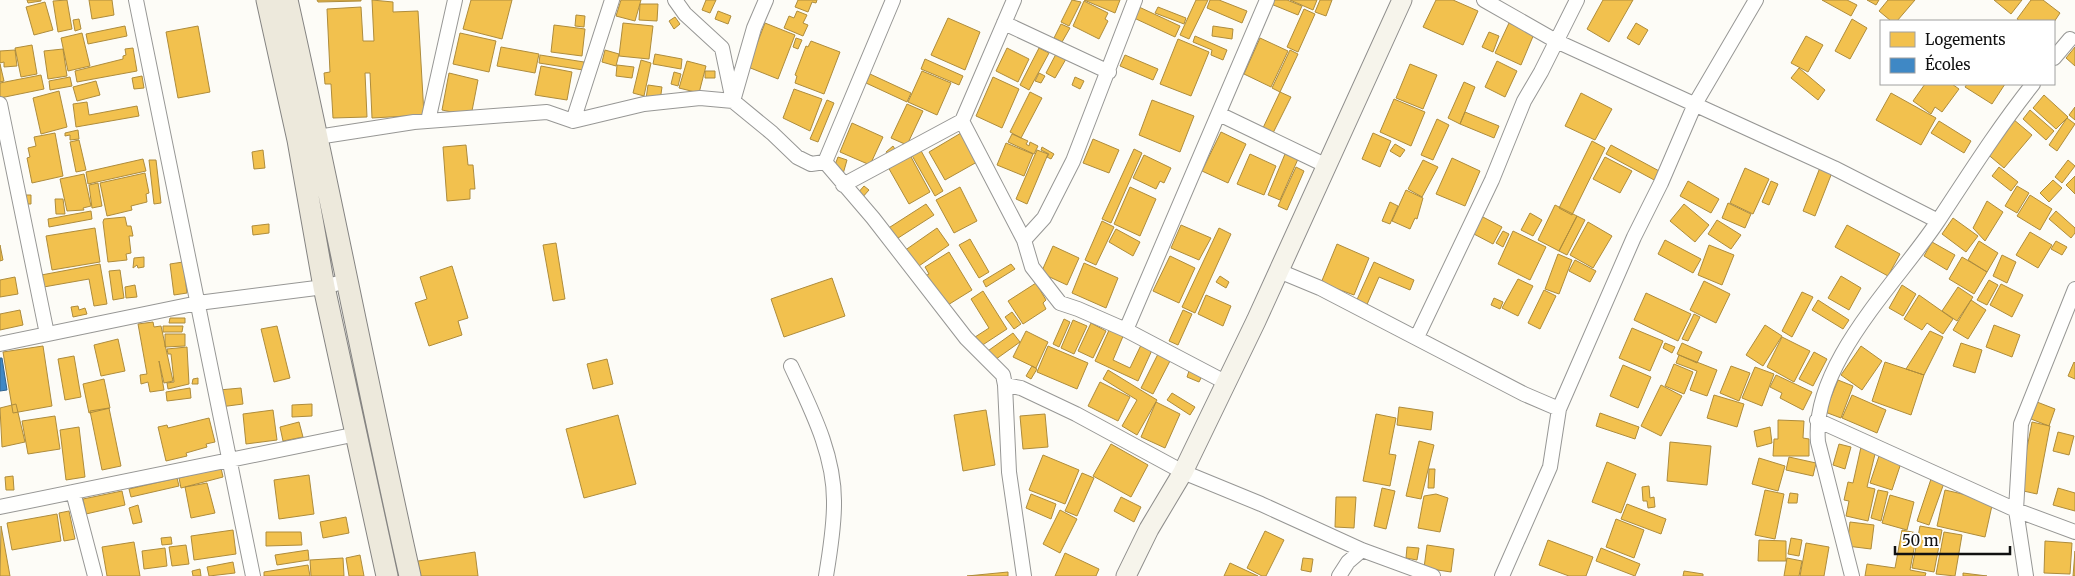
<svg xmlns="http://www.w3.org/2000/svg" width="2075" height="576" font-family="Merriweather,serif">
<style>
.homes{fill:#f2c14e;stroke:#ae8c3c}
.schools{fill:#3f88c5;stroke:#31648f}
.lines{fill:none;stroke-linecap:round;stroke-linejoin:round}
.street-casing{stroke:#979795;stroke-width:16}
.secondary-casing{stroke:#8e8d8b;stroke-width:21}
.primary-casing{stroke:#858482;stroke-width:23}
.street{stroke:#fffffe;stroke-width:14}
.secondary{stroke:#f6f4eb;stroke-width:19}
.primary{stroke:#ede9dc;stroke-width:21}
</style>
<rect width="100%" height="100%" fill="#fdfcf7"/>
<!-- homes -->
<path class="homes" d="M27 0H41V1L28 3Z
M67 0 72 29 58 32 53 1Z
M89 0H112L114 15 92 19Z
M317 0H361V1L318 2Z
M372 0 393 2V12L418 11 424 115 372 118 370 73H365L367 117 333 118 331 84H325L324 73 330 72 327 9 361 7 363 41H374Z
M471 0H512L502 39 463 29Z
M621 0H641L635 21 616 16Z
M706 0H716L710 13 702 10Z
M798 0H817L816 3 812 2 808 12 795 7Z
M1072 0 1081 2 1069 26 1061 22Z
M1084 0H1120L1115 13Z
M1196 0H1208L1189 39 1180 35Z
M1210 0H1219L1247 11 1242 23 1207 8Z
M1273 0H1287L1302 6 1298 15 1271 4Z
M1290 0H1317L1313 10Z
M1320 0H1332L1326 16 1315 12Z
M1436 0H1453L1478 11 1463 45 1423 27Z
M1603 0H1633L1609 42 1587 29Z
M1822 0H1847L1857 5 1851 16Z
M1867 0H1879L1876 5Z
M1888 0H1915L1897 21H1891L1879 11Z
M1994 0H2022L2011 14Z
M2031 0H2043L2060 13 2054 22 2020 21 2017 19Z
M1084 1 1108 13 1105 19 1108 21 1099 39 1073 26Z
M45 2 53 30 34 35 26 7Z
M640 4H658L657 21 639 20Z
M1139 7 1180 26 1175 37 1134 18Z
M1158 7 1186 18 1184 24 1155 13Z
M1304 9 1315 14 1298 52 1287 47Z
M718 11 731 16 728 24 715 19Z
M797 11 807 15 803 23 808 25 803 36 784 28 789 16 794 18Z
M576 15 585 16 584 27 575 26Z
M675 17 680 24 674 29 669 21Z
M948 18 980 32 965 70 931 55Z
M79 19 81 29 75 31 73 20Z
M1852 19 1867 28 1850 59 1835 51Z
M623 23 653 26 649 59 619 56Z
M765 23 795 35 778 79 748 67Z
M1509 23 1534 34 1521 65 1495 53Z
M1636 23 1648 30 1639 45 1627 38Z
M1061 24 1070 28 1062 42 1054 38Z
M554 25 585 29 582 56 551 52Z
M125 26 127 36 88 44 86 34Z
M198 26 210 92 178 98 166 32Z
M1213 26 1233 29 1232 39 1212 36Z
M1489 32 1499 36 1493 52 1482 47Z
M82 33 90 66 68 71 61 38Z
M460 33 496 41 489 72 453 64Z
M1195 36 1227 50 1223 60 1211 55 1212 50 1193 42Z
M1806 36 1823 45 1808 72 1791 63Z
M796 38 802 40 798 49 793 47Z
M1260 38 1288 51 1271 87 1244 74Z
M1178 39 1209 52 1191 96 1160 84Z
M811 41 840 52 824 94 795 83 797 76 795 75 806 46 808 47Z
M32 45 37 74 21 77 15 48Z
M501 47 539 54 535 73 497 66Z
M2075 47V66L2066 58Z
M133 48 137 71 77 82 75 71 123 59V56L126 55 125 49Z
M1007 48 1029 59 1018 82 996 71Z
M1039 48 1049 53 1029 90 1020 85Z
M63 49 67 76 48 79 44 51Z
M15 50 17 66 4 67V62L0 63V51Z
M605 50 619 54 616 66 602 62Z
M1290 50 1298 54 1280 92 1272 88Z
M655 54 682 59 681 69 653 64Z
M1056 54 1066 59 1055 78 1046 73Z
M540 55 584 62 583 70 539 63Z
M1125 55 1158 69 1153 80 1120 66Z
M925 59 963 76 959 85 921 69Z
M641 60 651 63 644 96 633 93Z
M687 61 706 66 699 93 679 88Z
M1497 61 1517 71 1505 97 1485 87Z
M0 64 4 81 0 82Z
M1410 64 1437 75 1423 109 1396 98Z
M617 65 634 67 632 78 616 76Z
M541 66 572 72 567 100 535 95Z
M1799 68 1825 90 1818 100 1791 78Z
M705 71H715V78H705Z
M922 71 951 83 937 115 908 102Z
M674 72 681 74 678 86 671 84Z
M449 73 478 80 471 116 442 110Z
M1039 73 1045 76 1041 83 1035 81Z
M870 74 911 93 907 102 866 83Z
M41 75 44 89 0 98V83Z
M142 76 144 88 134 89 132 78Z
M70 77 72 86 50 90 49 81Z
M993 77 1019 89 1002 128 976 116Z
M1075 77 1084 81 1080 89 1072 85Z
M96 81 100 95 77 101 73 87Z
M1464 82 1475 87 1460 124 1448 118Z
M1925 84H1952L1959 89 1942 112 1935 107 1931 114 1913 101Z
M1967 84H2005L1992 104 1965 87Z
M648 85 662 87 660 101 646 99Z
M794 89 822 99 810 131 783 118Z
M59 91 67 127 41 134 33 98Z
M1030 92 1042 98 1021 138 1010 132Z
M1280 92 1291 97 1272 135 1262 130Z
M1581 93 1612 109 1595 140 1565 126Z
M1891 93 1936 118 1921 145 1876 120Z
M2044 95 2068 117 2056 129 2033 108Z
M1394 99 1425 112 1411 146 1380 132Z
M827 100 834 103 818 142 810 139Z
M1152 100 1194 116 1180 152 1139 135Z
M87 102 89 115 137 106 139 116 76 127 73 104Z
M907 104 923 111 907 145 891 138Z
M2075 107V120L2069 115Z
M2030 110 2054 131 2046 140 2023 119Z
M1465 112 1499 126 1494 138 1460 124Z
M2067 118 2075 124 2057 151 2049 145Z
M1437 119 1449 125 1433 160 1421 155Z
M2013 119 2032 135 2004 168 1985 152Z
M1939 121 1971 141 1964 153 1931 133Z
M852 123 883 137 870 165 840 152Z
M78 130 79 139 70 140V135L65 136V133Z
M1221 132 1246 144 1228 183 1202 171Z
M55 133 63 176 32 183 27 158 30 157 28 148 36 146 34 137Z
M961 133 977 162 945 180 929 152Z
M1373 133 1391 141 1380 167 1362 159Z
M1012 134 1028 141 1026 144 1029 146 1030 142 1038 146 1034 154 1008 142Z
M1093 139 1119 150 1109 173 1083 163Z
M79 140 86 170 76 172 70 142Z
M1592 141 1605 148 1572 215 1559 208Z
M1006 143 1033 154 1024 176 997 165Z
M1395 144 1405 150 1400 157 1390 151Z
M466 145 468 165H473L475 189H470V199L447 201 443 147Z
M1611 145 1661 172 1656 181 1606 154Z
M893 146 898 154 891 159 886 152Z
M919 147 943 191 935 196 910 152Z
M1042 147 1054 154 1051 159 1047 157 1049 154 1041 150Z
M1134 149 1142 153 1111 223 1102 219Z
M263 150 265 168 254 169 252 152Z
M1037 150 1048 154 1027 204 1016 199Z
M1250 154 1276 166 1264 195 1237 184Z
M1285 154 1298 159 1280 200 1268 195Z
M910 155 930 192 909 204 888 167Z
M1144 155 1171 168 1164 183 1160 181 1156 189 1133 178Z
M838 157 847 160 843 174 833 170Z
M1605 157 1632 171 1620 193 1593 179Z
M1452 158 1480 171 1465 206 1436 194Z
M143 159 146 171 88 184 86 172Z
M149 160H156L161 203 154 204Z
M1423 160 1438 167 1422 197 1408 189Z
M2068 160 2075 166 2062 183 2055 177Z
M1821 165 1833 170 1815 216 1803 211Z
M1296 167 1304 171 1287 210 1278 206Z
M1999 167 2018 182 2011 191 1992 176Z
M1745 168 1769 179 1753 214 1730 203Z
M145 173 149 193 146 194 147 202 131 206 132 210 107 216 100 183Z
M84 174 91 206 83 208 84 210 67 211 60 179Z
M2075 176V194L2066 185Z
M2053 180 2062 188 2049 202 2040 193Z
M1688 181 1719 199 1711 213 1680 196Z
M1771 181 1778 184 1769 205 1762 202Z
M98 183 102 206 92 208 89 185Z
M864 186 869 190 861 199 856 195Z
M2017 186 2029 193 2017 213 2005 206Z
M960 187 977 221 954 233 936 200Z
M1130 187 1156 199 1140 236 1114 224Z
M1406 190 1423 198 1417 219 1415 218 1410 229 1392 221Z
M22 195H31V204H22Z
M2030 195 2052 209 2040 230 2017 216Z
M55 199H63L65 214H56Z
M1987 201 2003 212 1985 241 1973 228Z
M1390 202 1398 206 1390 224 1382 221Z
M1728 203 1751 214 1745 228 1722 218Z
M926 204 934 215 895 240 887 229Z
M1684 204 1709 225 1695 242 1670 221Z
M1555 205 1577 216 1559 251 1538 240Z
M91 211 92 219 49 227 48 219Z
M2056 211 2075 228V233L2071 238 2049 219Z
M1530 213 1542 220 1533 236 1521 230Z
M1481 216 1502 227 1493 244 1472 233Z
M1577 216 1585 220 1567 255 1559 251Z
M125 217 127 226H131L133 236H129L131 253 126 254 127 260 108 262 103 222 104 219Z
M1953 218 1978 236 1966 252 1942 234Z
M1717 220 1741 235 1731 249 1708 234Z
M1102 221 1114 227 1096 265 1085 260Z
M1588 222 1612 236 1593 268 1570 255Z
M269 224V233L253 235 252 226Z
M1181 225 1211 238 1199 260 1171 248Z
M1847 225 1900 254 1888 276 1835 247Z
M95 228 100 262 52 270 46 236Z
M937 228 949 245 916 268 904 251Z
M1219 228 1231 234 1195 313 1182 307Z
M1116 229 1140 242 1133 256 1109 242Z
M1503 231 1509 234 1503 247 1496 243Z
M1513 231 1546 247 1530 280 1498 264Z
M2030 232 2052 245 2038 268 2016 255Z
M970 239 989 272 979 278 959 245Z
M1665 240 1701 259 1693 273 1658 254Z
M1979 241 1998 253 1987 272 1968 260Z
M2056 241 2067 247 2062 255 2051 249Z
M1932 242 1955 255 1947 270 1924 256Z
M556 243 565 299 553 301 543 245Z
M1337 244 1369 258 1354 295 1321 283Z
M0 245 3 260 0 261Z
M1709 245 1734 255 1722 285 1698 275Z
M1053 246 1079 258 1067 285 1041 273Z
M949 252 972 290 943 308 923 277 929 274 925 267Z
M1558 254 1572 260 1559 294 1545 289Z
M2002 255 2016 262 2007 283 1993 276Z
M1170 256 1195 268 1179 303 1153 291Z
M144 257V267L138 268 137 265 133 268 134 258Z
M1962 257 1987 272 1974 294 1949 279Z
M1575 260 1596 271 1590 282 1569 271Z
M183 262 187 293 174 295 170 264Z
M1374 262 1414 280 1410 290 1379 277 1365 309 1355 304Z
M1084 263 1118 278 1106 308 1072 293Z
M100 264 107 304 94 306 89 279 38 288 36 276Z
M1011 264 1015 269 986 287 983 281Z
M452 266 468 318 458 321 462 335 429 346 415 303 427 299 420 277Z
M120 270 124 298 113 300 109 271Z
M1220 276 1229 282 1226 288 1216 282Z
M1841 276 1861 288 1849 310 1828 298Z
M15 277 18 294 0 297V280Z
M832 278 845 316 784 337 771 299Z
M1518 279 1533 286 1518 316 1502 308Z
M1989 280 1998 285 1987 305 1977 300Z
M1704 281 1730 294 1716 323 1690 310Z
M1036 283 1046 300 1043 303 1046 309 1023 324 1008 301Z
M2001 284 2023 295 2012 317 1990 305Z
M135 285 137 297 126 298 125 287Z
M1902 285 1916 294 1903 316 1889 308Z
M1958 287 1973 297 1957 321 1942 311Z
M1544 290 1556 296 1540 329 1528 323Z
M983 291 1007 329 978 348 972 339 989 328 971 299Z
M1802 292 1813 297 1792 337 1782 331Z
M1646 293 1691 314 1678 341 1634 320Z
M1206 295 1231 306 1223 326 1198 314Z
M1919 295 1953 319 1943 334 1927 323 1922 330 1904 319Z
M1494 298 1503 302 1500 309 1491 305Z
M1818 300 1849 320 1843 329 1812 310Z
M1971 300 1986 310 1968 339 1953 330Z
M78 306 79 310 85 308 87 314 73 317 71 307Z
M20 310 23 325 0 330V314Z
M1183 310 1192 314 1178 345 1169 341Z
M1012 312 1021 324 1014 329 1005 317Z
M1694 314 1700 317 1688 341 1682 339Z
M170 318H185V323H169Z
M1064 319 1070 322 1059 347 1053 344Z
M1073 320 1087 326 1074 354 1061 348Z
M153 322 154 327 161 326 173 381 164 383 159 361 164 390 150 392 148 382 141 384 140 375 147 374 138 324Z
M1091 323 1106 331 1093 358 1078 351Z
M1765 325 1782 336 1763 366 1746 355Z
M1994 325 2020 335 2012 357 1986 347Z
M163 326H183L182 332H163Z
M277 326 290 378 274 382 261 329Z
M1110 328 1124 334 1113 360 1130 368 1142 343 1153 348 1138 381 1095 361Z
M1632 328 1663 341 1650 371 1619 358Z
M1026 331 1048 342 1036 368 1013 357Z
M1930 331 1943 337 1924 375 1906 369Z
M1013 333 1020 342 992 362 985 353Z
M165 334H185V346L165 347Z
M1782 337 1810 351 1794 382 1767 367Z
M118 339 125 371 101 376 94 345Z
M1665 343 1675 347 1672 353 1663 348Z
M1682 343 1702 352 1697 363 1677 354Z
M1961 343 1982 350 1975 373 1953 366Z
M43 346 52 406 13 413 3 352Z
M1048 346 1088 363 1077 389 1037 372Z
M1861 346 1882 361 1862 390 1841 375Z
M187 347 189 384 168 389 167 383 174 382 171 354H168L167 349Z
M1814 352 1827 359 1813 386 1799 379Z
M1158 354 1170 361 1153 394 1141 388Z
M1679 355 1717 370 1707 396 1690 390 1697 371 1676 363Z
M74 356 81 397 65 400 58 359Z
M607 359 613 384 593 389 587 364Z
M1885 362 1924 375 1911 415 1872 401Z
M2074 362 2075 363V379L2068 376Z
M1674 364 1693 372 1684 394 1665 386Z
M1623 365 1651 377 1638 408 1610 396Z
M1032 366 1037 369 1031 379 1026 376Z
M1731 366 1750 373 1739 401 1720 393Z
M1755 367 1774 374 1762 406 1742 398Z
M1108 370 1157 400 1137 435 1122 426 1137 400 1103 379Z
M1189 371 1202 376 1199 382 1187 377Z
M1776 375 1812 392 1803 410 1780 398 1782 393 1770 387Z
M198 378V384H192L193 379Z
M104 379 110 408 89 413 83 384Z
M1838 380 1853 386 1841 418 1825 412Z
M1100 382 1130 397 1118 421 1088 406Z
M1661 385 1682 396 1661 436 1641 426Z
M190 388 191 398 167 401 166 392Z
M241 388 243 404 220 407 219 390Z
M1172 393 1195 407 1190 415 1167 400Z
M1714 395 1744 404 1737 427 1707 418Z
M1852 395 1886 410 1877 433 1842 418Z
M1156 402 1180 414 1165 448 1141 437Z
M2037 402 2055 409 2049 426 2031 419Z
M16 404 25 442 2 447 0 408Z
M312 404V416L292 417V405Z
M1399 407 1433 412 1431 430 1397 425Z
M109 408 121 466 102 470 90 411Z
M273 410 277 440 246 444 243 414Z
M986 410 995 465 963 471 954 415Z
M1600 413 1639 427 1635 439 1596 426Z
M1045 414 1048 447 1023 449 1020 416Z
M1376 414 1396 418 1389 454 1396 455 1390 486 1363 481Z
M618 415 636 484 584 498 566 429Z
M55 416 60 449 28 454 22 421Z
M209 418 215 442 206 444 207 447 186 453 187 456 166 461 158 427 167 425 168 428Z
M1778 420 1804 421 1803 438 1809 439V456H1773L1774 439H1778Z
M299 422 303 437 283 441 280 427Z
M2032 422 2050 426 2037 494 2019 490Z
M79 427 85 477 66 480 60 430Z
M1770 427 1772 443 1757 447 1754 431Z
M2058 432 2074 436 2069 455 2053 451Z
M1419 441 1434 445 1421 499 1406 496Z
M1670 442 1711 446 1707 485 1667 481Z
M1111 444 1148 465 1131 497 1093 476Z
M1839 444 1851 447 1845 469 1833 465Z
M1861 447 1876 450 1867 487 1875 489 1868 521 1846 516 1849 501 1844 500 1848 482 1853 483Z
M1880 453 1902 460 1892 490 1870 483Z
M1043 455 1079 470 1065 504 1029 490Z
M1789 457 1816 463 1813 476 1786 470Z
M1759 458 1785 466 1778 491 1752 484Z
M1607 462 1636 474 1621 513 1592 502Z
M221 468 223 477 181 488 179 478Z
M1429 469H1435L1434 488H1428Z
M1082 473 1094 478 1077 516 1065 511Z
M309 475 314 514 279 519 274 480Z
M13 476 14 490H6L5 477Z
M177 478 179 486 131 497 129 489Z
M1931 479 1944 483 1929 525 1917 521Z
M207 483 215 513 191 518 185 487Z
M1649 486 1650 498 1654 497 1655 507 1648 508 1647 501H1643L1642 487Z
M1382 488 1395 491 1386 529 1374 526Z
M2058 488 2075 493V511L2053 505Z
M1765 490 1784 494 1775 539 1755 535Z
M1878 490 1888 492 1881 521 1871 518Z
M1945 490 1993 501 1985 537 1937 526Z
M122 491 125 505 86 514 83 499Z
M1790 493 1798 494 1797 503H1788Z
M1031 494 1056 504 1051 519 1026 508Z
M1436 494 1448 498 1440 532 1418 528 1424 496Z
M1890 495 1914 502 1907 530 1882 523Z
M1121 497 1141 507 1134 522 1114 511Z
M1336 497H1356L1354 528 1335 527Z
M1627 504 1666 519 1661 534 1621 519Z
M138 505 142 522 133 524 129 508Z
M1060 510 1077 519 1060 553 1043 544Z
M69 511 75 539 64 541 59 513Z
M57 514 61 541 12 550 7 523Z
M346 517 349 533 323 538 320 522Z
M1616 519 1644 530 1634 558 1606 547Z
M1850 522 1874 525 1871 549 1847 546Z
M1 526 10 576H0Z
M1920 526 1942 530 1934 572 1912 568Z
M233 530 236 554 194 560 191 536Z
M1902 530 1917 533 1910 570 1926 573 1925 576H1865L1867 564 1895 568Z
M1265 531 1284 540 1266 576H1262L1247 568Z
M266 532H301L302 545 266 546Z
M1944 532 1962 535 1955 576 1936 574Z
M171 537 172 544 162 545 161 538Z
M1791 538 1802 540 1799 556 1788 554Z
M1548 540 1593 557 1586 576H1569L1539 565Z
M1759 540 1786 541V561H1758Z
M2045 541 2072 543 2070 574 2044 573Z
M134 542 140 576H107L102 547Z
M1806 543 1829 547 1824 576H1800Z
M186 545 189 564 172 566 169 547Z
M1427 545 1454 549 1451 572 1424 568Z
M1407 547 1419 548 1417 560 1406 558Z
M165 548 167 566 144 569 142 551Z
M1601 548 1640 564 1635 576 1596 561Z
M308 550 309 560 277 565 275 555Z
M2075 551V576H2073Z
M475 552 478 576H414L412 562Z
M1065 553 1099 569 1096 576H1055Z
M360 555 364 576H349L346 558Z
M343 558 344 576H311L310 560Z
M1303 558 1313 559 1311 572 1301 570Z
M1787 558 1802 561 1799 576H1784Z
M233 562 235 573 209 576 207 567Z
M1230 563 1258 576H1224Z
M308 565 310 576H264V572Z
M200 569 201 576H193L192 571Z
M1684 571 1703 574V576H1683Z
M1008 572V576H967Z
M1963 573 1987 576H1963Z"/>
<!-- schools -->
<path class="schools" d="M0 358H2L7 390 0 391Z"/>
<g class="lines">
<!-- street casing -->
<g class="street-casing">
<path id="street" d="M136 0 253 576
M675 0 685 14 722 48 733 101 772 133 797 157 811 164 825 162 873 218 966 338 1003 375 1005 385 1021 388 1076 414 1183 472 1261 504 1362 550 1433 576
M1135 0 1073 161 1044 218 1024 240 1032 267 1060 303 1078 309 1126 330 1225 382
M1484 0 1556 41 1834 168 1938 221
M1004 23 1109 72
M2054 58 2070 39
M0 104 47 334
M1219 114 1325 165
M428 121 455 0
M573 121 612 0
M962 121 1024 240
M311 138 414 122 547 112 573 121 644 104 700 98 733 101 754 28 766 0
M825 162 893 0
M843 185 962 121 1014 0
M1279 271 1320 288 1524 394 1559 409
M1126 330 1267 0
M1417 337 1492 180 1524 101 1541 72 1577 0
M0 344 198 303 324 287 346 281
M791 366C811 409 835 455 834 504 834 528 830 552 826 576
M1005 385 1009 472 1024 576
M1817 420 2016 510 2075 532
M73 492 95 576
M0 507 357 434
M1339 576 1348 562 1362 550
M1502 576 1550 467 1559 409 1634 237 1661 183 1695 104 1756 0
M1852 576 1818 442C1811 364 1897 283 1938 221 1969 174 1998 128 2033 84
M2026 576 2016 510 2021 424 2075 289"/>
</g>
<!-- secondary casing -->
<g class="secondary-casing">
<path id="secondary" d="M1126 576 1149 529 1183 472 1256 321 1402 0"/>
</g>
<!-- primary casing -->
<g class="primary-casing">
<path id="primary" d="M267 0 298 140 324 287 387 576
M287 0C330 191 367 384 410 576"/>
</g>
<!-- street -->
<use href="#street" class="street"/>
<!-- secondary -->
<use href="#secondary" class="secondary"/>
<!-- primary -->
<use href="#primary" class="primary"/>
</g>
<!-- legend -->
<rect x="1880" y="20" width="175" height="65" fill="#ffffff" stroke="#a0a0a0"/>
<rect x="1890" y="32" width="25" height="15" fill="#f2c14e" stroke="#a0a0a0"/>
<text x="1925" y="45" font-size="15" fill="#111111">Logements</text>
<rect x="1890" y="58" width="25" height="15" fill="#3f88c5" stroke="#a0a0a0"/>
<text x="1925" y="70" font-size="15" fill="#111111">Écoles</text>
<!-- scale -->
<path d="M1895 546v8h115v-8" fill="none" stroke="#111111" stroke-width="2.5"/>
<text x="1902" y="546" font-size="15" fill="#111111" stroke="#ffffff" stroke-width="4" paint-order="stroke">50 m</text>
</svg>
